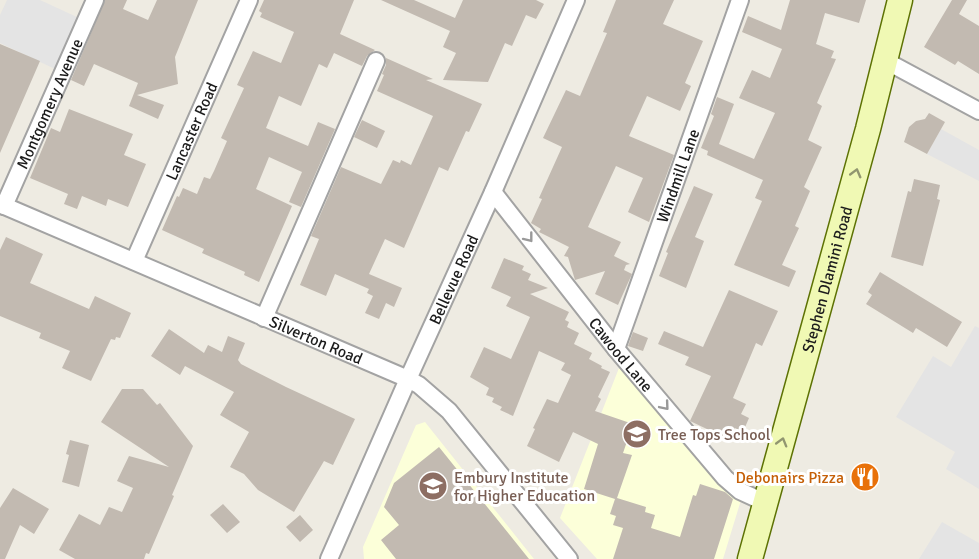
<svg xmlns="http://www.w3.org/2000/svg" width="979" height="559" font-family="Signika,sans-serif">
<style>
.education{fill:#fcffd9}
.parking{fill:#e4e4e4}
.building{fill:#c2bab1}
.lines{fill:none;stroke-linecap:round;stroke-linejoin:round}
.street-casing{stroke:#a3a3a3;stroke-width:20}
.secondary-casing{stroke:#5d7204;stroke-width:27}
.street{stroke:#fff;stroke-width:16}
.secondary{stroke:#f0f9b4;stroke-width:24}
.oneway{stroke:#919670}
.oneway2{stroke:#999}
.labels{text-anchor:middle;stroke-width:6;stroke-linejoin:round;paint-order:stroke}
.street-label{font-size:16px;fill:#1c1c1c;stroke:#fff}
.education-label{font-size:16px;fill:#785e54;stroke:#fff;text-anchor:start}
.food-label{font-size:16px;fill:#c56008;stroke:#fff;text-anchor:end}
</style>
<rect width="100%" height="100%" fill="#eeebe2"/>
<!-- education -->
<path class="education" d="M619 368 741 500 723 559H597L560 518Z
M425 422 534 559H364L363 547 416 425Z"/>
<!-- parking -->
<path class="parking" d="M7 0H40L79 18 55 69 0 43V15Z
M941 129 979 150V181L927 154Z
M975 326 979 328V489L946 469 955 452 896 417 933 356 951 367Z
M942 522 979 543V559H919Z"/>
<!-- building -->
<path class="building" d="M105 0H127L123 9 148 20 157 0H198L175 57 178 84 137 95 164 105 158 119 129 106 138 83 94 64 84 86 71 80Z
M264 0H354L340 34 375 50 367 56 362 66 334 53 327 68 319 64 301 106 279 96 266 128 308 146 318 122 335 129 301 207 289 202 302 172 269 157 256 189 292 206 259 282 244 275 245 272 202 253 204 249 162 230 177 196 179 197 183 188 197 194 204 177 210 179 214 171 227 141 221 138 244 88 237 85 253 51 281 63 294 32 260 17 262 13 259 11Z
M381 0H414L455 18 463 0H536L544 4 536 19 526 15 512 46 505 43 488 82 443 80 456 53 443 47 450 31Z
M616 0H674L663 24 703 41 685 83 691 86 680 111 647 96 629 136 674 155 649 222 628 212 643 178 616 166 588 227 621 242 614 256 630 264 626 265 624 270 632 274 618 305 595 294 605 271 575 280 568 257 564 256 569 247 539 232 541 229 531 223 542 199 539 198 562 147 543 138 566 90 580 96 607 33 603 32Z
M790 0H866L859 23 825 13 816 44 834 51 831 58 836 59 817 103 822 106 808 140 822 147 804 187 810 191 795 226 799 228 782 265 796 271 789 287 734 265 762 201 755 198 763 180 707 155 708 151 701 148 714 116 711 114 717 97 734 104 719 144 754 159 775 113 739 98 752 70 770 78 782 49 742 32 748 16 781 30Z
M952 0H967L959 14 979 26V74L958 61 955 65 924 47Z
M0 44 40 61 0 153Z
M386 58 433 79 426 80 482 104 469 132 466 131 448 171 439 167 404 248 385 239 369 274 402 288 394 307 386 303 379 319 365 313 373 296 367 293 369 289 335 274 326 296 300 285 319 239 311 236 341 167 381 184 393 160 400 163 401 160 411 165 433 116 377 91 384 75 382 74 386 65Z
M69 109 133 134 124 155 146 164 128 207 108 199 106 206 82 196 77 209 64 204 68 194 30 178 51 128 60 132Z
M929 113 945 122 927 154 904 142 909 127 916 121 925 119Z
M362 120 385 131 377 148 354 137Z
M914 179 940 185 937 199 940 200 923 266 891 257 908 191 911 192Z
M694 186 713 194 695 237 704 241 686 288 659 276 668 253 666 252Z
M6 237 43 254 30 283 89 309 95 296 131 313 120 338 116 337 115 340 111 339 91 381 62 368 70 351 39 338 41 333 0 316V250Z
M504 258 524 266 522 270 531 274 528 280 548 288 530 294 569 312 565 320 569 322 567 327 579 333 574 344 592 353 589 359 602 366 601 368 610 372 598 397 601 399 595 411 633 424 623 453 632 455 617 498 646 507 645 512 655 515 651 528 680 537 693 495 696 496 700 484 725 492 733 499 714 559H613L623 528 613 525 616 516 610 514 615 499 584 489 598 444 573 432 559 462 527 446 535 429 533 428 547 399 558 403 571 375 561 370 565 363 539 351 513 416 500 410 502 407 492 402 494 398 486 395 489 388 470 377 484 347 511 359 530 317 506 306 511 297 491 288Z
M880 272 962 322 947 347 916 328 913 333 866 304 872 295 868 292Z
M729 290 778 311 762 346 756 343 733 398 746 404 741 414 749 418 743 432 735 428 730 440 690 421 711 376 685 365 689 357 658 344 664 331 703 347Z
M169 329 204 353 208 345 222 352 228 336 245 343 238 360 241 364 286 387 355 419 333 465 324 461 294 512 258 490 244 474 230 467 249 432 220 415 234 392 185 366 180 375 151 356Z
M633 332 648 338 643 351 628 346Z
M122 389H143L157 405 160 403 193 446 172 495 174 496 149 554 146 553 144 559H75L59 550 79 514 100 525 109 507 122 512 133 488 117 481 129 456 169 467 101 422Z
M70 440 89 445 79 487 62 482 69 455 66 454Z
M439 447 529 559H396L381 540 399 525 384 507 394 483Z
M13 488 49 509 34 534 20 525 5 559H0V508Z
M223 504 240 522 227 533 210 515Z
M300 515 313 530 300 542 286 527Z"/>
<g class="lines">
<!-- street casing -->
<g class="street-casing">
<g id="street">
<path d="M884 60 979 111"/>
<path id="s1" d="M493 192 616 349 725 478 740 491 764 502"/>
<path id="s2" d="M0 204 408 379 419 385 449 411 569 559"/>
<path id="s3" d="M4 206 95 0"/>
<path id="s4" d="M134 261 249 0"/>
<path d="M264 318 376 61"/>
<path id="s5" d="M616 349 740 0"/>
<path id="s6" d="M329 559 408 379 493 192 576 0"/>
</g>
</g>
<!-- secondary casing -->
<g class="secondary-casing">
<g id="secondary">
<path id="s7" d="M750 559 868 129 900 0"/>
</g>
</g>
<!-- street -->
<use href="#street" class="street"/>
<!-- secondary -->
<use href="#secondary" class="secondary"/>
</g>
<!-- one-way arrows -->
<defs><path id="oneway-chevron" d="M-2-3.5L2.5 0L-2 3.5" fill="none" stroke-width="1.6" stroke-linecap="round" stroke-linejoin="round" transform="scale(1.5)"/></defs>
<g class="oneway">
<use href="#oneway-chevron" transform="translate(856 173) rotate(-75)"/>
<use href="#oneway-chevron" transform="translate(782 442) rotate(-74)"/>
</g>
<g class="oneway2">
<use href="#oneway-chevron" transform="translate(529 238) rotate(52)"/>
<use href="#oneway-chevron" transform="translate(665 406) rotate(50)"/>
</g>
<!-- icons -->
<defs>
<g id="school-disc" transform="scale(1.5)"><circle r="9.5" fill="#8d6e63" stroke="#fff"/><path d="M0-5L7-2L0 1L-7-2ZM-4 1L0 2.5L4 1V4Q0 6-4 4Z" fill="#fff"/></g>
<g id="restaurant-disc" transform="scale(1.5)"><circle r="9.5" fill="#e8710a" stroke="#fff"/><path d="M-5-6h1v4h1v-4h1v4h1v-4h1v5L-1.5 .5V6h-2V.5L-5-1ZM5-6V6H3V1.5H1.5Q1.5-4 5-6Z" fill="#fff"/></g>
<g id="university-disc" transform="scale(1.5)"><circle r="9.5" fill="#8d6e63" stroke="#fff"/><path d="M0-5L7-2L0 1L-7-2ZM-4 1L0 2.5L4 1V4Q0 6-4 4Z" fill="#fff"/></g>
</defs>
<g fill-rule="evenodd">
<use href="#school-disc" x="637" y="434"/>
<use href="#restaurant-disc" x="865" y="477"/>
<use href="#university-disc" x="433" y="486"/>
</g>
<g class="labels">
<!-- street labels -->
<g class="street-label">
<text dy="6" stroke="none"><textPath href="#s3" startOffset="112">Montgomery Avenue</textPath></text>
<text dy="6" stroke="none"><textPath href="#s4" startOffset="142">Lancaster Road</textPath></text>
<text dy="6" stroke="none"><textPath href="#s5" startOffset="184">Windmill Lane</textPath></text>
<text dy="6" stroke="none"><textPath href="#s6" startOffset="306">Bellevue Road</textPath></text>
<text dy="6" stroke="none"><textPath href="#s7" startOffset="290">Stephen Dlamini Road</textPath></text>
<text dy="6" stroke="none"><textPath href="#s2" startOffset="344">Silverton Road</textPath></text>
<text dy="6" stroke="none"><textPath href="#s1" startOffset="207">Cawood Lane</textPath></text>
</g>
<!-- education labels -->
<g class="education-label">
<text x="658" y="440">Tree Tops School</text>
<text x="454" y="483">Embury Institute<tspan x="454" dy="18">for Higher Education</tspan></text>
</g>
<!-- food labels -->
<g class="food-label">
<text x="844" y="483">Debonairs Pizza</text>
</g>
</g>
</svg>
